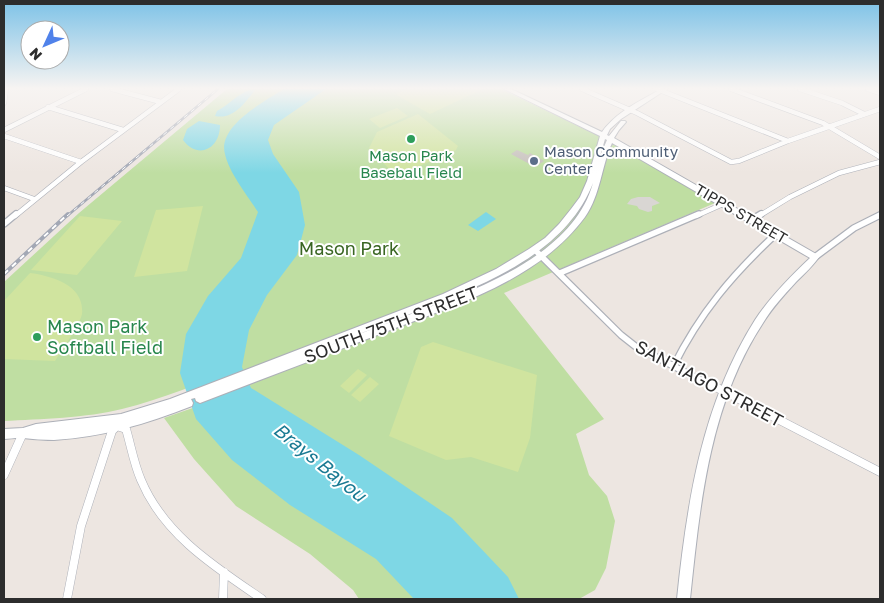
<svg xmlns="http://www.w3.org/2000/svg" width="884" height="603" font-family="'Golos Text',sans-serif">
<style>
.green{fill:#bfdea2}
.pitch{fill:#d0e49f}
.plaza{fill:#d9d6d3}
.water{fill:#7ed7e5}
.building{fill:#c6c1bc}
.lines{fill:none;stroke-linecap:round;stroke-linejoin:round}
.street-far2-casing{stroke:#adb0b8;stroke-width:5.5}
.street-far1-casing{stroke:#adb0b8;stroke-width:8}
.street-casing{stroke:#adb0b8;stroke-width:9}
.secondary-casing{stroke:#adb0b8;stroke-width:2}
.street-far2{stroke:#fff;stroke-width:4.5}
.street-far1{stroke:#fff;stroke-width:5.5}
.street{stroke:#fff;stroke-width:8}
.secondary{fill:#fff;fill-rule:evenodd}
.rail-far1-casing{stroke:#a3a8b5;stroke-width:2.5}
.rail-casing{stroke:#a3a8b5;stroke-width:4}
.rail-far1{stroke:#fff;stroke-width:1;stroke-dasharray:4.5;stroke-linecap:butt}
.rail{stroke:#fff;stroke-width:2;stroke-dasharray:5.5;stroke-linecap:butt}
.leisure-dot{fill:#2e9e5b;stroke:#fff;stroke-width:2}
.service-dot{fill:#5c6f8a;stroke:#fff;stroke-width:2}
.labels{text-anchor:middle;stroke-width:4;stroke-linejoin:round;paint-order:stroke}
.far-service-label{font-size:15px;fill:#4e5e75;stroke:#fff;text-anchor:start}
.far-leisure-label{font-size:15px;fill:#27864d;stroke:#fff}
.far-street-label{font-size:15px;fill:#2d2d2d;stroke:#fff}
.park-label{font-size:18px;fill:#396522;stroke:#fff}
.street-label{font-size:18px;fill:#2d2d2d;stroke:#fff}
.leisure-label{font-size:18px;fill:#27864d;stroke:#fff;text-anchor:start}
.water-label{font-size:19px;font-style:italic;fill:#1a7a93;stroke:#fff}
</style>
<rect width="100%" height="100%" fill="#ede6e1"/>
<!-- green -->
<path class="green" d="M227 89H501L607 140 715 203 504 293 604 419 576 434 589 475 607 496 615 521 606 568 595 590 579 599H359L353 590 310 554 236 506 194 459 164 418 250 388 241 367C202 382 163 399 122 409 87 418 40 419 4 421V282L79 213Z"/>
<!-- pitch -->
<path class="pitch" d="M407 89H483L430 114 395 94Z
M397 108 408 116 380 128 369 119Z
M418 114 458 146 456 150 396 176 369 148 377 132Z
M203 206 187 271 134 277 156 210Z
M80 216 122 221 77 275 31 270Z
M30 273C52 276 85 285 82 314 81 322 61 352 55 361L4 359V301Z
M433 342 537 375 530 438 518 472 471 457 446 460 389 436 421 347Z
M358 369 367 375 349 393 340 386Z
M370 377 379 384 360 402 351 395Z"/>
<!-- plaza -->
<path class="plaza" d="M638 197H650L660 203 652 206V211L648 212 639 209 637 206 627 204 631 199Z"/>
<!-- water -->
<path class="water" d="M284 89H326L274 125 268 140 273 154 299 192 305 225 297 255 267 295 249 330 242 367 251 388 359 455 452 518 508 577 519 599H414L376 559 290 505 232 460 196 419 180 373 186 334 208 296 241 258 258 212C248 196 229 173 225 154 217 126 265 101 284 89Z
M250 90H255C245 103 233 120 215 116L217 111C229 105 237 94 250 90Z
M199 121 220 125C220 149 198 160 183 140L187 129Z
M486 212 496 219 478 231 468 225Z"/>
<!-- building -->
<path class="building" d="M517 150 528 155 530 153 544 161 535 167 511 154Z"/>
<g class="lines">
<!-- street-far2 casing -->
<g class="street-far2-casing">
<path id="street-far2" d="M112 89 161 102
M582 89 637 113 731 162 739 161 788 141 880 109
M657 89 788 141
M731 89 823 123 880 157
M800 89 842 103 864 114
M868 89 880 93
M4 103 6 89
M48 107 123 130
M4 130 86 89
M4 136 81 162
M4 188 34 199
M15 216 81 162 179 89
M696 216 723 204
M759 216 790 197 839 173 880 162"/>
</g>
<!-- street-far1 casing -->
<g class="street-far1-casing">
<path id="street-far1" d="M751 220 761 214
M4 224 16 214
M535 250 621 335 635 346 706 383
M815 257 854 228 880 215
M560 273 699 214
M673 367C700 313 732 275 776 234"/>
</g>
<!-- street casing -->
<g class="street-casing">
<path id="street" d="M704 381 880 472
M4 475 23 433
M67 599 81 526 112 431 117 426 126 429C131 446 134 464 141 480 164 535 215 567 262 599
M223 599 224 572"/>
</g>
<!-- secondary casing -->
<g class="secondary-casing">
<path id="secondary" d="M504 89H511L602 132C616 112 640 101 661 89H667L621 119 610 129 607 135 609 136 621 121H625L626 122 619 130 614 138 818 255 819 257C813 266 804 274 796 282 784 295 772 308 763 323 709 405 700 505 690 599H677C687 502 702 404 755 320 770 297 790 277 810 258L612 143C601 167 601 194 585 217 537 282 452 306 380 334 321 357 260 380 200 403L196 401 195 398 191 399 193 403 192 406C146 424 103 437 54 440 43 440 33 439 23 438 17 437 10 439 4 439V429L23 428 36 424 121 414 170 399 443 294 496 269 529 249 545 238 559 224 571 209 580 197 587 181 600 136ZM605 139 607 140 600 156ZM593 183C573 256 475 290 411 314 379 326 348 339 315 351 349 338 382 325 415 312 482 285 565 255 593 183Z"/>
</g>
<!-- street-far2 -->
<use href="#street-far2" class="street-far2"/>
<!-- street-far1 -->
<use href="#street-far1" class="street-far1"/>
<!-- street -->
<use href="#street" class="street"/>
<!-- secondary -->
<use href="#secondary" class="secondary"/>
<!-- rail-far1 casing -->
<g class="rail-far1-casing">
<path id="rail-far1" d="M67 216 218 89"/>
</g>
<!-- rail casing -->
<g class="rail-casing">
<path id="rail" d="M4 274 68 214"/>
</g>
<!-- rail-far1 -->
<use href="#rail-far1" class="rail-far1"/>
<!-- rail -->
<use href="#rail" class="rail"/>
</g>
<!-- sky -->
<linearGradient id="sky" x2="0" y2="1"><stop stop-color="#7dc2e7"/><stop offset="0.51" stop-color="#f7f4f2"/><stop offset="1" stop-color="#f7f4f2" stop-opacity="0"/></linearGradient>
<rect width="884" height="173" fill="url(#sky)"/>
<!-- markers -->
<g class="leisure-dot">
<circle cx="411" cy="139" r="5"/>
<circle cx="37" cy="337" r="5"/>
</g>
<circle class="service-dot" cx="534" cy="161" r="5"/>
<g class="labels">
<!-- far-service labels -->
<g class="far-service-label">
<text x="544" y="157">Mason Community<tspan x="544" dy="17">Center</tspan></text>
</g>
<!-- far-leisure labels -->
<g class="far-leisure-label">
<text x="411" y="161">Mason Park<tspan x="411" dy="17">Baseball Field</tspan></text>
</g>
<!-- far-street labels -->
<g class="far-street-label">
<text transform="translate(741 214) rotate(30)" y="5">TIPPS STREET</text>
</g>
<!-- park labels -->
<g class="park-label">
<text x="349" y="255">Mason Park</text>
</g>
<!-- street labels -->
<g class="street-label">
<text transform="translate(391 325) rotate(-21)" y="6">SOUTH 75TH STREET</text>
<text transform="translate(709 384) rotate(28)" y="6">SANTIAGO STREET</text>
</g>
<!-- leisure labels -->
<g class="leisure-label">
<text x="47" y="333">Mason Park<tspan x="47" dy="21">Softball Field</tspan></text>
</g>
<!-- water labels -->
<g class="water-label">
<text transform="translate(320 462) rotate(39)" y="7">Brays Bayou</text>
</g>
</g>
<!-- border -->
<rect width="884" height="603" fill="none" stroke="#2d2d2d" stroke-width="10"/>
<!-- north arrow -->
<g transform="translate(45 45) rotate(226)"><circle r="24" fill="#ffffff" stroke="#ababab"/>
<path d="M0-4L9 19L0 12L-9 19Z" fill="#5082ea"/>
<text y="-8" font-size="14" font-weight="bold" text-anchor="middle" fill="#2d2d2d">N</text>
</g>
</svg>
